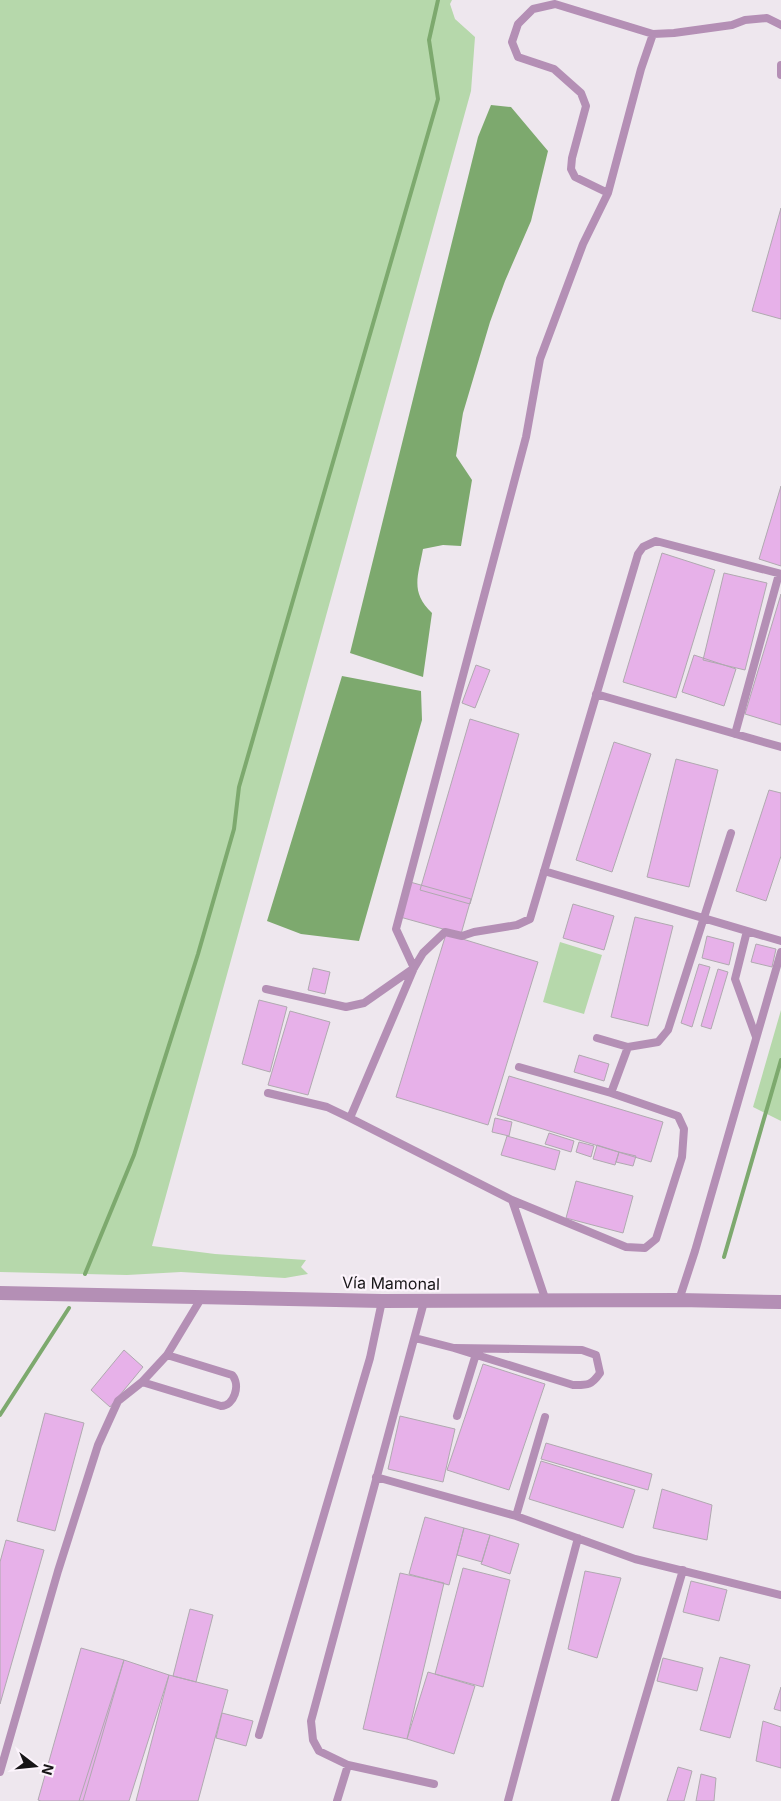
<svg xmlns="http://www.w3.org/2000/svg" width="781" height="1801" font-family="Inter,sans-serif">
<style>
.green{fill:#b6d8ab}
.water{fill:#7da96e}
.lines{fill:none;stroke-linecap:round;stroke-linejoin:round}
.stream{stroke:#7da96e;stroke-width:4}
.building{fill:#e7b1e9;stroke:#b0a9b0}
.service{stroke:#b48fb5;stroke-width:8}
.tertiary{stroke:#b48fb5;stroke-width:14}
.labels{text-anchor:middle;stroke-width:4.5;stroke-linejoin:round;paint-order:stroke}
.street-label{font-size:16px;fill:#171517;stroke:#fcf4fc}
</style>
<rect width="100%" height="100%" fill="#eee7ee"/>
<!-- green -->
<path class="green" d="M0 0H452L450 4 455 19 475 37 471 91 152 1246 215 1254 306 1260 301 1267 308 1274 285 1278 181 1272 127 1275 0 1272Z
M560 942 602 955 584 1014 543 1002Z
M781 1010V1121L753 1107Z"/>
<!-- water -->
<path class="water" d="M491 105 511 107 548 151 531 221 505 281 490 322 463 413 456 456 472 480 461 546 443 545 423 549C418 577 410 592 432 613L423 677 350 653 478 137Z
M342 676 421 691 422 720 359 941 301 934 267 921Z"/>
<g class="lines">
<!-- stream -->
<path class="stream" d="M724 1257 781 1060
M85 1274 134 1155 198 954 234 829 239 787 438 99 429 40 438 0
M0 1415 69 1308"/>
</g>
<!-- building -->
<path class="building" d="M781 208V319L752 311Z
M781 486V566L759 559Z
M662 553 715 570 676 698 623 682Z
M724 573 767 583 745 670 703 660Z
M781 594V725L745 714Z
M694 655 736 669 724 706 682 692Z
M476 665 490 670 475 708 462 703Z
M470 719 519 734 470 904 420 890Z
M614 742 651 754 612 872 576 860Z
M676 759 718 770 689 887 647 877Z
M769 790 781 793V856L766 901 736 891Z
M410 882 471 899 461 934 400 917Z
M573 904 614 916 604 950 563 938Z
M635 917 673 926 648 1026 611 1017Z
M446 934 538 962 488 1125 396 1097Z
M707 936 734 943 729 965 702 958Z
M756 944 776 949 772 967 751 962Z
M699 964 710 967 692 1027 681 1023Z
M313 968 330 972 325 994 308 990Z
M718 969 728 972 711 1029 701 1026Z
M259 1000 287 1007 270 1072 242 1064Z
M290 1011 330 1022 308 1095 268 1085Z
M579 1055 609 1064 604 1081 574 1072Z
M509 1076 663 1122 651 1162 497 1115Z
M495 1118 512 1122 509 1136 492 1132Z
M549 1133 574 1141 571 1152 545 1144Z
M507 1136 560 1151 555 1170 501 1155Z
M579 1142 594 1146 591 1157 576 1152Z
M597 1145 619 1152 615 1165 593 1159Z
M619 1152 636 1156 633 1166 616 1162Z
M576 1181 633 1196 623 1233 566 1218Z
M124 1350 143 1367 110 1407 91 1390Z
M483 1364 545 1384 509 1490 447 1470Z
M45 1413 84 1423 55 1531 17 1521Z
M400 1416 455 1429 443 1482 388 1469Z
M546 1443 652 1474 648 1490 541 1459Z
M541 1461 635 1490 623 1528 529 1499Z
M662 1489 712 1505 707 1540 653 1528Z
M425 1517 464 1528 449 1585 409 1574Z
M464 1528 490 1535 482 1562 457 1555Z
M490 1535 519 1544 510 1574 481 1564Z
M6 1540 44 1550 0 1704V1562Z
M463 1568 510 1580 483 1687 435 1674Z
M585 1571 621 1578 597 1658 568 1649Z
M400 1573 444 1583 407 1739 363 1729Z
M691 1581 727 1590 719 1621 683 1612Z
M190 1609 213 1615 196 1682 173 1676Z
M81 1648 124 1660 83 1801H41L38 1800Z
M720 1657 750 1665 730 1738 700 1730Z
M663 1658 703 1668 697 1691 657 1681Z
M124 1660 169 1675 129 1801H79Z
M428 1672 475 1686 454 1754 407 1739Z
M169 1675 228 1690 198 1801H136Z
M781 1687V1711L774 1709Z
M222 1713 253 1721 246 1746 216 1738Z
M763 1721 781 1727V1768L756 1761Z
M678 1767 692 1771 684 1801H667Z
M701 1774 716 1778 714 1801H696Z"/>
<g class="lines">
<!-- service -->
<path class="service" d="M781 65V75
M608 193 575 177 571 169 572 158 586 106 581 93 554 69 518 57 512 42 518 24 533 9 555 4 653 34
M596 694 781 747
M735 734 779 574
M544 871 781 941
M747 931 735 979 756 1037
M266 989 346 1007 364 1003 414 968 396 929 526 437 540 359 583 244 608 193 641 69 653 34 674 33 732 25 745 20 767 18 781 25
M597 1038 628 1047
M519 1067 611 1093 678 1116 684 1129 682 1157 656 1239 645 1248 626 1247 512 1200 350 1118 414 968 423 953 445 932 462 936 474 932 517 925 530 919 638 554 643 547 656 541 781 574
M268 1093 327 1107 350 1118
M611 1093 628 1047 658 1042 668 1030 731 833
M512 1200 546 1301
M679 1300 695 1251 781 952
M424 1302 311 1721 313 1740 319 1751 348 1765 434 1784
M415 1338 454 1348 582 1350 596 1355 600 1373C591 1386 587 1385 573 1385L454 1348
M142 1382 221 1406C234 1406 241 1385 232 1375L167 1355
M457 1416 476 1354
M376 1477 516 1516 635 1559 781 1595
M516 1516 545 1417
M259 1735 370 1358 382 1301
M0 1772 58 1571 98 1445 118 1401 142 1382 167 1355 202 1297
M337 1801 348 1765
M508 1801 578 1538
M615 1801 683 1570"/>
<!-- tertiary -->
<path class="tertiary" d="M0 1293 382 1301 679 1300 781 1302"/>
</g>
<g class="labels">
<!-- street labels -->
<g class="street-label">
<text transform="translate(391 1283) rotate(1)" y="6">Vía Mamonal</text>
</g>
</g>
<!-- north arrow -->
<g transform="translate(35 1766) rotate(106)" stroke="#fcf4fc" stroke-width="4" paint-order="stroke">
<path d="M0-4L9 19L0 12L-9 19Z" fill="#171517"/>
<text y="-8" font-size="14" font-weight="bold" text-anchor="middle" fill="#171517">N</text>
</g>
</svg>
